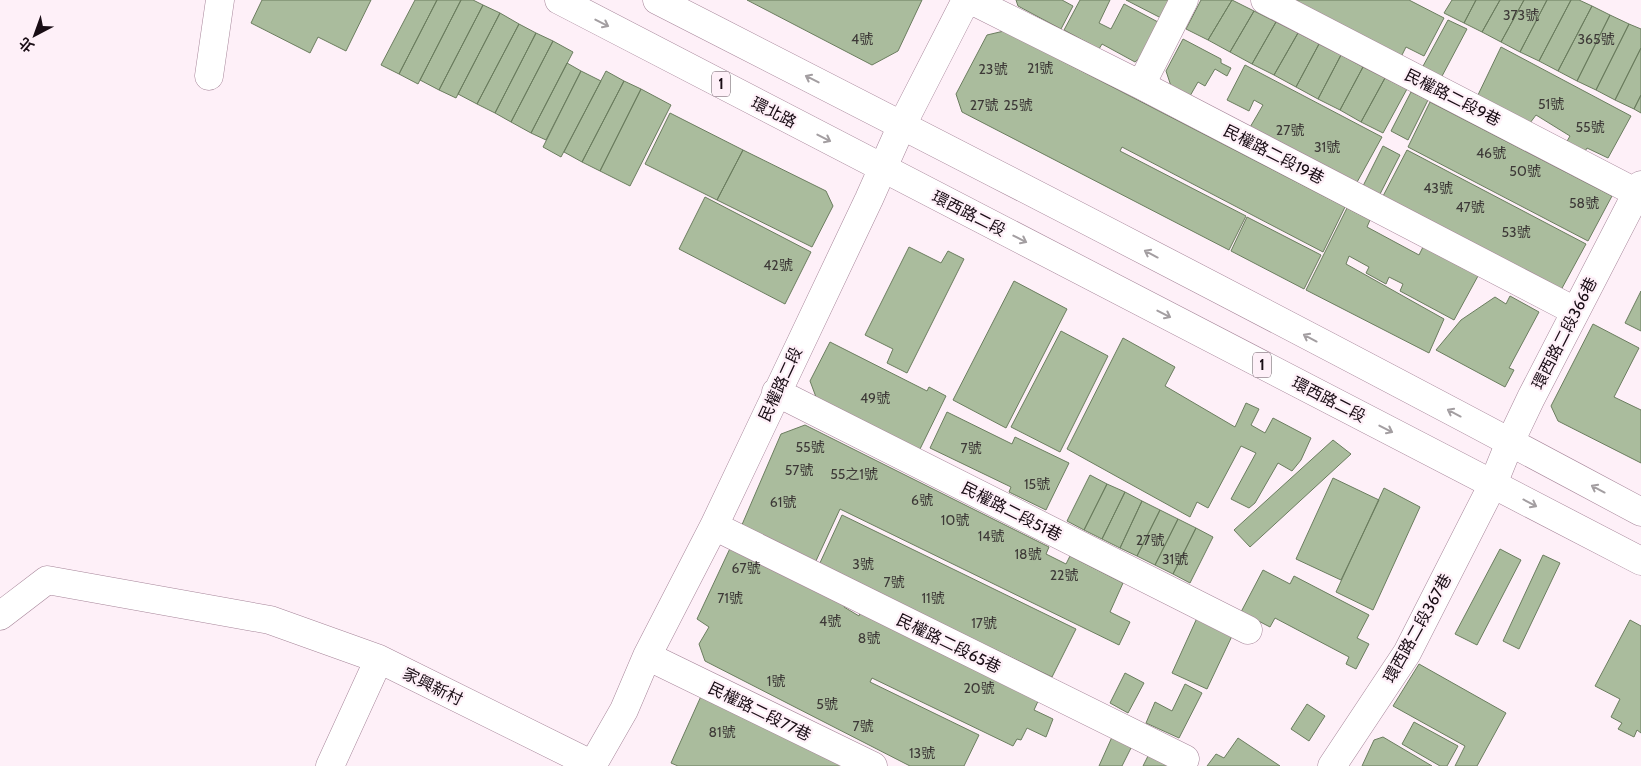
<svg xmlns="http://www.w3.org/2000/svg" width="1641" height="766" font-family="Cabin,'Noto Sans TC',sans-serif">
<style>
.building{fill:#aabc9d;stroke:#6b7d5f}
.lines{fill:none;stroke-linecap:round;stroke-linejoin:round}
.minor-casing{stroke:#a68599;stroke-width:29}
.major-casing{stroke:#a68599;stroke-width:29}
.minor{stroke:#fff;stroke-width:28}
.major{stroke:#fff;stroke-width:28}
.oneway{stroke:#a39ea1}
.labels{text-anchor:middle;stroke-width:4.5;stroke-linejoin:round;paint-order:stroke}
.number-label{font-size:14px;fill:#3d3937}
.shield{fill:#fef0f8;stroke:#5e5159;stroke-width:1}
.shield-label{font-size:15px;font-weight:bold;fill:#190d15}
.street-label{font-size:16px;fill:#190d15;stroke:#fef0f8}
</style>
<rect width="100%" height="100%" fill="#fef0f8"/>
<!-- building -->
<path class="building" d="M262 0H371L346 51 318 37 310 53 251 23Z
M415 0H437L399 74 381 65Z
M437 0H461L418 84 399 74Z
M461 0H473L483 5 439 90 420 80Z
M747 0H922L898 51 872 65Z
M1016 0H1062L1073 6 1061 29 1018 6Z
M1080 0H1110L1099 23 1111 29 1124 4 1158 22 1141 57 1135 62 1102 44 1099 49 1064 30Z
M1126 0H1169L1161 18Z
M1201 0H1232L1208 40 1186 29Z
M1232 0 1254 11 1230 52 1208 40Z
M1293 0H1409L1444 18 1424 56 1406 47 1401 57Z
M1452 0H1476L1464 23 1444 13Z
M1476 0H1500L1482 32 1464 23Z
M1500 0H1524L1501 42 1482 32Z
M1524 0H1547L1520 52 1501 42Z
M1547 0H1571L1539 61 1520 52Z
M1571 0H1579L1592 6 1558 71 1539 61Z
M483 5 500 13 456 98 439 90Z
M1592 6 1610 15 1577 81 1558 71Z
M1254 11 1276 22 1252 64 1230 52Z
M500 13 519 24 477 104 458 94Z
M1610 15 1629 24 1596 90 1577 81Z
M1448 20 1467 29 1441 78 1422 68Z
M1276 22 1298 33 1274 75 1252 64Z
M519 24 536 33 495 113 477 104Z
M1629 24 1641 29V48L1615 100 1596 90Z
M1004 31 1345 207 1323 252 1122 147 1120 151 1246 216 1229 250 962 112 956 94 987 35Z
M536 33 553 41 511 122 495 113Z
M1298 33 1319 44 1296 87 1274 75Z
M1183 39 1221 59V63L1231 68 1227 76 1215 69 1205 86 1198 82 1190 96 1171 86 1166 71Z
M553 41 573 52 531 133 511 122Z
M1319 44 1341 55 1318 99 1296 87Z
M1501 47 1631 116 1608 158 1587 148 1584 153 1566 143 1570 136 1536 115 1530 123 1477 97Z
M1641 48V95L1634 109 1615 100Z
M1341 55 1363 67 1340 110 1318 99Z
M567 63 581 71 546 140 531 133Z
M1245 65 1382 137 1356 184 1249 129 1263 105 1254 100 1249 111 1227 100Z
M1363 67 1385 78 1361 122 1340 110Z
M581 71 601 81 561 157 543 147Z
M606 71 624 81 582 162 564 152Z
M1385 78 1407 89 1383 133 1361 122Z
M624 81 641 89 600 171 582 162Z
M641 89 671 105 630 186 600 171Z
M1411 92 1428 100 1408 140 1391 131Z
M1641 95V113L1634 109Z
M1430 102 1612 196 1588 241 1408 147Z
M670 113 743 150 717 200 645 164Z
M1383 146 1400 155 1379 196 1362 188Z
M743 150 826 191 833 206 812 247 717 200Z
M1407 150 1586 244 1561 290 1382 198Z
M705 197 811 252 785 304 679 249Z
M1347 208 1370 220 1367 227 1419 255 1423 247 1478 276 1454 320 1400 291 1403 284 1389 277 1386 284 1366 273 1369 267 1349 256 1346 264 1444 319 1429 353 1306 290Z
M1247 217 1321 255 1304 289 1231 251Z
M909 247 941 263 948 251 964 259 907 373 887 363 893 349 865 335Z
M1014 281 1067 309 1006 428 953 400Z
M1641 291V331L1625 323Z
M1510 296 1539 312 1509 368 1514 370 1505 387 1436 350 1461 320 1495 297 1506 304Z
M1593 324 1639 348 1614 397 1641 410V463L1558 421 1551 406Z
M1061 331 1108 356 1060 452 1011 427Z
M1123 338 1175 367 1165 386 1235 427 1246 403 1259 409 1251 425 1265 433 1273 418 1311 438 1301 460 1292 471 1278 463 1255 503 1249 508 1231 499 1256 453 1241 446 1208 508 1197 502 1190 517 1067 449Z
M830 342 927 391 929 387 946 396 920 449 881 434 883 431 816 397 810 381Z
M947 412 1012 444 1015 437 1069 463 1046 510 1009 492 1011 487 930 448Z
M805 425 1049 547 1046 554 1066 564 1070 556 1123 583 1110 612 1130 622 1119 645 840 509 815 563 741 527 781 434Z
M1333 440 1351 454 1250 547 1234 530Z
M1090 475 1107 484 1084 530 1067 521Z
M1333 478 1379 500 1341 580 1296 559Z
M1107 484 1125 492 1102 539 1084 530Z
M1384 488 1420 507 1373 610 1336 592Z
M1125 492 1142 501 1120 548 1102 539Z
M1142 501 1160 510 1137 556 1120 548Z
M1160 510 1178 519 1155 565 1137 556Z
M842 515 1076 629 1052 677 819 565Z
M1178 519 1196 528 1173 574 1155 565Z
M1196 528 1213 537 1190 583 1173 574Z
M733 542 846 603 844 607 859 616 862 608 1039 699 1034 710 1053 719 1046 737 1027 728 1021 740 1017 739 1013 746 872 678 870 682 979 735 964 766H910L705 661 699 644 709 627 697 619Z
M1500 549 1521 560 1477 645 1455 634Z
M1543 555 1560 563 1519 649 1503 641Z
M1263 570 1290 584 1294 576 1369 615 1357 638 1369 644 1356 669 1346 664 1349 657 1275 618 1270 627 1241 612Z
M1197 618 1232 636 1207 689 1172 673Z
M1630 620 1641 626V733L1637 730 1634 737 1618 729 1622 723 1611 717 1620 699 1595 686Z
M1419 664 1506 713 1477 766H1455L1465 746 1393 706Z
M1125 673 1144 683 1128 713 1110 703Z
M1185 684 1202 693 1179 738 1146 723 1155 702 1172 711Z
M702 694 845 766H678L671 763Z
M1307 704 1325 716 1309 741 1291 729Z
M1414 722 1458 746 1447 766H1440L1402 744Z
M1112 737 1132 746 1122 766H1099Z
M1383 737 1432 766H1362L1374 740Z
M1238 738 1280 766H1207L1216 754 1224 758Z
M1149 754 1173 766H1143Z"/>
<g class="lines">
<!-- minor casing -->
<g class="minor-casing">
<path id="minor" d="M971 0 1141 85 1575 311
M1265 0 1641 195
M209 76 220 0
M1141 85 1184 0
M776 392 1248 630
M714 526 1185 759
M0 616 47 580 270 620 379 659
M647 656 873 766
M330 766 379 659 593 765
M592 766 624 710 647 656 714 526 869 199 902 125 966 0
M1332 766 1407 653 1493 484 1510 442 1531 398 1641 185"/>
</g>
<!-- major casing -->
<g class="major-casing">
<path id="major" d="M559 0 1641 561
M657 0C986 168 1315 337 1641 512"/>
</g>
<!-- minor -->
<use href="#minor" class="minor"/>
<!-- major -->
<use href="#major" class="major"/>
</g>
<!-- one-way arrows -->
<defs><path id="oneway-shaft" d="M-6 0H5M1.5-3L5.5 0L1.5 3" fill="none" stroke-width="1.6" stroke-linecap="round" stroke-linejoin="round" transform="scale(1.25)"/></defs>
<g class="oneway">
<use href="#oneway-shaft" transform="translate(602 23) rotate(27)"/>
<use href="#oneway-shaft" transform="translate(812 79) rotate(-153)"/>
<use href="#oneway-shaft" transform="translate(824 138) rotate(27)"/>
<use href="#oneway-shaft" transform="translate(1020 239) rotate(27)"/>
<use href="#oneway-shaft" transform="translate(1151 254) rotate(-152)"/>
<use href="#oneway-shaft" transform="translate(1164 314) rotate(27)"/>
<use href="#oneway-shaft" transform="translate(1310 338) rotate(-152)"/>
<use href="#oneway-shaft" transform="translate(1454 413) rotate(-152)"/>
<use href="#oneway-shaft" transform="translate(1386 429) rotate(27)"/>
<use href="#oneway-shaft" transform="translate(1598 489) rotate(-152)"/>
<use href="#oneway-shaft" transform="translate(1530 503) rotate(28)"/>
</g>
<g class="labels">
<!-- number labels -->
<g class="number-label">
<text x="1521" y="20">373號</text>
<text x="862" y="44">4號</text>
<text x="1596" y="44">365號</text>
<text x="1040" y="73">21號</text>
<text x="993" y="74">23號</text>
<text x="1551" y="109">51號</text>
<text x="984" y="110">27號</text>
<text x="1018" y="110">25號</text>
<text x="1590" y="132">55號</text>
<text x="1290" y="135">27號</text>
<text x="1327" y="152">31號</text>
<text x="1491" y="158">46號</text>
<text x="1525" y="176">50號</text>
<text x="1438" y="193">43號</text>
<text x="1584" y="208">58號</text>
<text x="1470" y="212">47號</text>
<text x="1516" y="237">53號</text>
<text x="778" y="270">42號</text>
<text x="875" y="403">49號</text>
<text x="810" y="452">55號</text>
<text x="971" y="453">7號</text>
<text x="799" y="475">57號</text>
<text x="854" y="479">55之1號</text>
<text x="1037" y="489">15號</text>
<text x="922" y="505">6號</text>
<text x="783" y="507">61號</text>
<text x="955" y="525">10號</text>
<text x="991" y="541">14號</text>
<text x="1150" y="545">27號</text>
<text x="1028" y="559">18號</text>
<text x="1175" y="564">31號</text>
<text x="863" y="569">3號</text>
<text x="746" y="573">67號</text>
<text x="1064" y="580">22號</text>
<text x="894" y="587">7號</text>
<text x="730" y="603">71號</text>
<text x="933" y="603">11號</text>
<text x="830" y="626">4號</text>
<text x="984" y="628">17號</text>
<text x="869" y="643">8號</text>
<text x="776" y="686">1號</text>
<text x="979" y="693">20號</text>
<text x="827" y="709">5號</text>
<text x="863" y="731">7號</text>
<text x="722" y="737">81號</text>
<text x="922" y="758">13號</text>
</g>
<!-- shield labels -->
<g class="shield">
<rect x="712" y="71.5" width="18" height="25" rx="4"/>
<rect x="1253" y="352.5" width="18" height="25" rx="4"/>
</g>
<g class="shield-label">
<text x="721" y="89">1</text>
<text x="1262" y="370">1</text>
</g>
<!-- street labels -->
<g class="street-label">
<text transform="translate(1453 97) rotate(27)" y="6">民權路二段9巷</text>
<text transform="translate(774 112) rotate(27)" y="6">環北路</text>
<text transform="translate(1274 154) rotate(27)" y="6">民權路二段19巷</text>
<text transform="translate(969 213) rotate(27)" y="6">環西路二段</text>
<text transform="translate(1564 333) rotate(-63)" y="6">環西路二段366巷</text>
<text transform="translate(780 384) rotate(-65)" y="6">民權路二段</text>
<text transform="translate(1329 399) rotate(27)" y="6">環西路二段</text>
<text transform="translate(1012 511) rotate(27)" y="6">民權路二段51巷</text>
<text transform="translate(1417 628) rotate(-61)" y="6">環西路二段367巷</text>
<text transform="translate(949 643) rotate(26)" y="6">民權路二段65巷</text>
<text transform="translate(433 686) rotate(26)" y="6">家興新村</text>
<text transform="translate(760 711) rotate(26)" y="6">民權路二段77巷</text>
</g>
</g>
<!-- north arrow -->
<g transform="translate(35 35) rotate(221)" stroke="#fef0f8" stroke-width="4" paint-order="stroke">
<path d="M0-4L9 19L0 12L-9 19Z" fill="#190d15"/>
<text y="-8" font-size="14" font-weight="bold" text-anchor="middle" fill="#190d15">北</text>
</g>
</svg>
